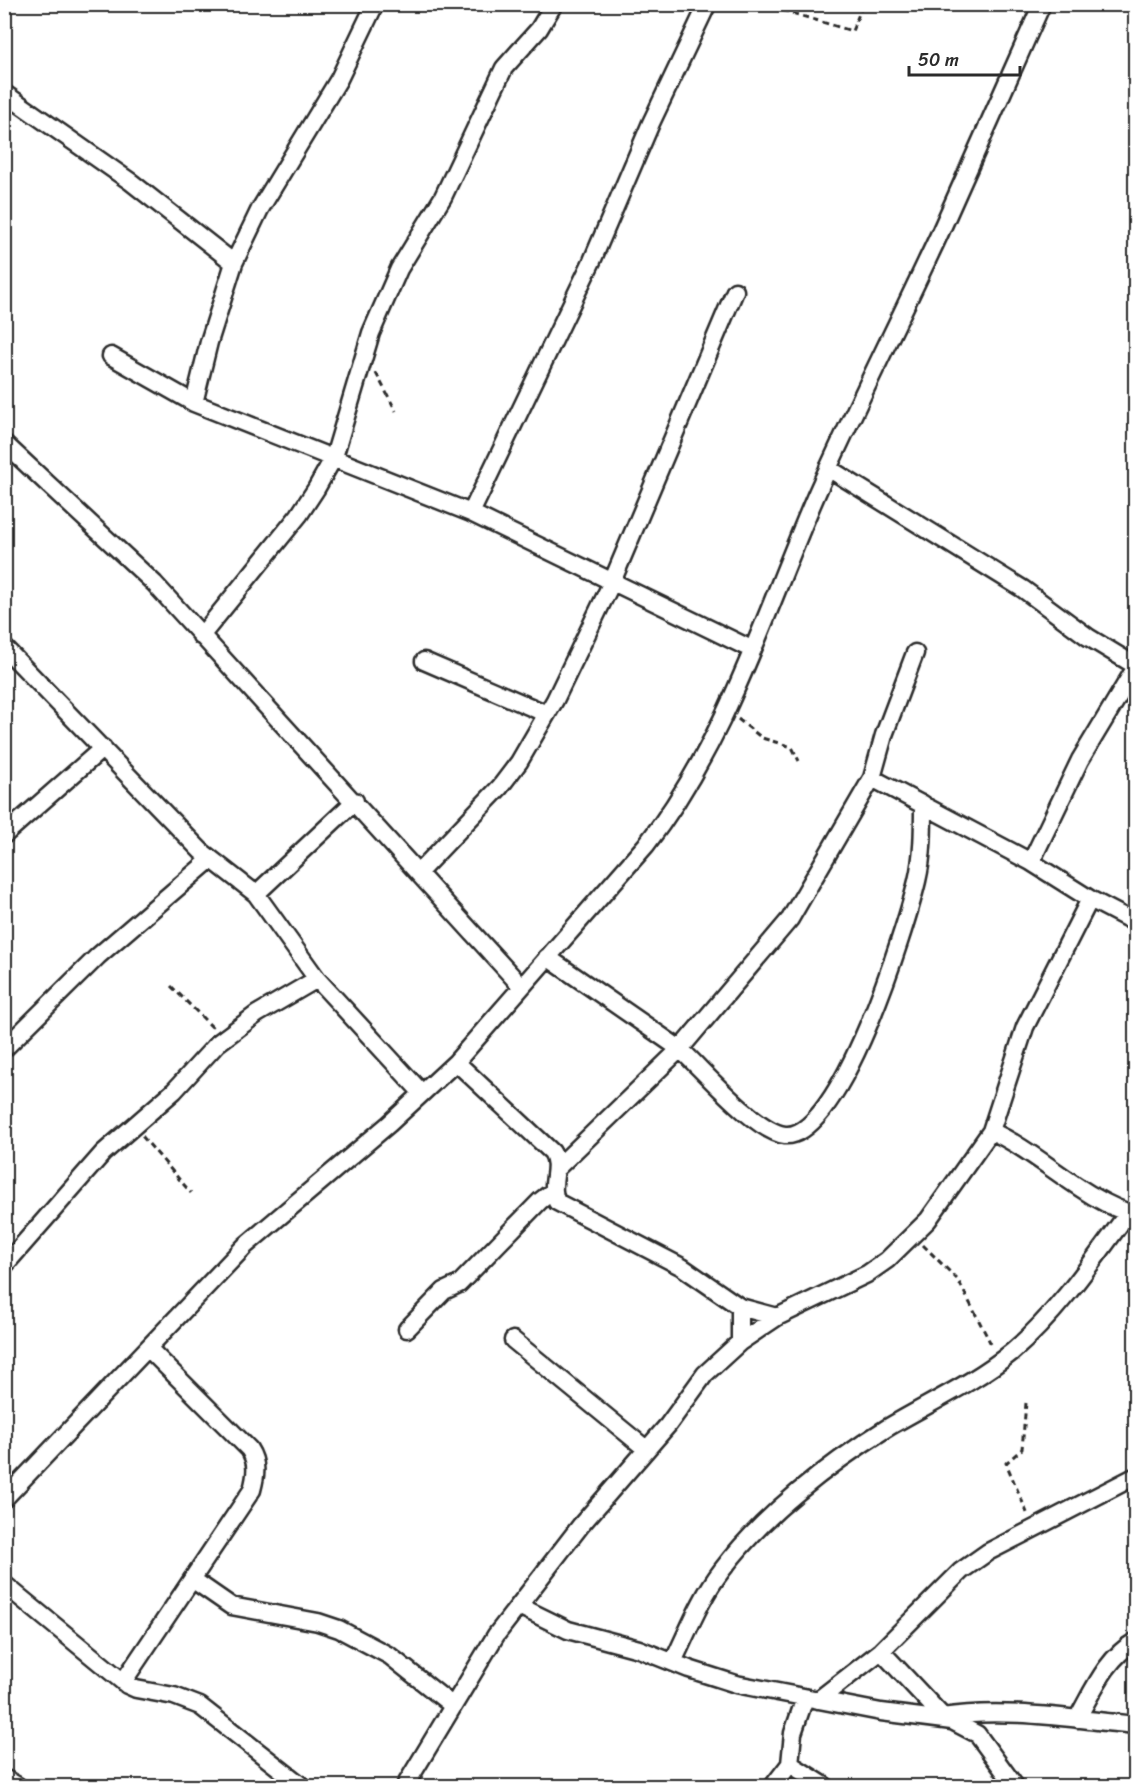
<svg xmlns="http://www.w3.org/2000/svg" width="1140" height="1791" font-family="Sriracha,sans-serif">
<style>
.lines{fill:none;stroke-linecap:round;stroke-linejoin:round}
.street-casing{stroke:#2b2b2b;stroke-width:21}
.path{stroke:#2b2b2b;stroke-width:3;stroke-dasharray:6 4.5;stroke-linecap:butt}
.street{stroke:#fff;stroke-width:16}
</style>
<rect width="100%" height="100%" fill="#fff"/>
<filter id="ink" filterUnits="userSpaceOnUse"><feTurbulence type="fractalNoise" baseFrequency=".0167" numOctaves="2"/><feDisplacementMap in="SourceGraphic" scale="12" xChannelSelector="R" yChannelSelector="G"/><feConvolveMatrix kernelMatrix="1 2 1 2 8 2 1 2 1" color-interpolation-filters="sRGB"/></filter>
<g filter="url(#ink)">
<g class="lines">
<!-- street casing -->
<g class="street-casing">
<path id="street" d="M4 93 131 182 234 263
M111 356 194 403 471 513 751 649
M194 403 209 342 234 263 260 209 339 79 375 4
M4 443 154 583 521 986
M828 468 1023 589 1088 637 1136 666
M471 513 592 261 651 123 707 5
M201 636 299 515 316 489 334 457 371 333 399 269 443 197 504 68 539 29 554 4
M4 647 201 851 256 894 317 979 421 1092
M915 653 884 735 872 778 1031 862 1090 899 1136 923
M424 661 547 714
M4 835 103 748
M1031 862 1080 760 1136 667
M419 872 500 787 519 762 555 700 612 582 735 291
M256 894 355 801
M1090 899 1025 1027 991 1131C1040 1153 1084 1201 1136 1215
M547 957 680 1049 790 919 872 778
M4 1049 98 956 211 859
M456 1062 552 1152C562 1168 548 1185 557 1202L682 1267 740 1307 777 1317
M556 1169 680 1049C703 1070 756 1132 785 1135 840 1140 906 927 917 881 923 856 923 831 923 804
M4 1266 103 1153 174 1091 218 1043 257 1014 317 979
M740 1307V1342
M407 1329 444 1291 459 1284 540 1201 553 1191
M513 1340 646 1449
M4 1499 245 1246 389 1124 456 1062 646 845C727 741 765 612 817 493 856 406 899 321 939 235 974 158 1008 81 1042 4
M192 1579 231 1606 318 1622 339 1629 390 1656 453 1706
M4 1584 127 1685 136 1689 174 1696 200 1706 302 1786
M519 1606 568 1630 639 1649 689 1669 736 1684 881 1712 952 1721 977 1734 1015 1786
M881 1651 943 1717
M673 1662C688 1631 701 1597 722 1570 763 1515 829 1464 887 1428 929 1403 974 1383 1012 1352 1058 1312 1092 1262 1128 1213
M123 1682 252 1490C256 1475 258 1463 249 1449L148 1348
M818 1700 881 1651 961 1571 988 1552 1136 1476
M942 1717C1006 1707 1072 1719 1136 1725
M1077 1719C1093 1691 1106 1658 1136 1641
M790 1764 793 1733 805 1698
M4 1778 18 1786
M405 1786 496 1635 581 1525 668 1425 705 1374 740 1342 777 1317 867 1274 887 1260 928 1220 991 1131
M773 1786 790 1764 825 1786"/>
</g>
<!-- path -->
<path class="path" d="M762 4 852 31 863 4
M376 373 396 411
M738 719 762 738 792 747 799 761
M171 986 214 1029
M142 1136 191 1193
M923 1245 958 1280 993 1348
M1026 1403 1022 1449 1006 1463 1028 1515"/>
<!-- street -->
<use href="#street" class="street"/>
</g>
</g>
<!-- margin -->
<rect width="1140" height="1791" fill="none" stroke="#fff" stroke-width="24"/>
<rect x="12" y="12" width="1116" height="1767" fill="none" stroke="#2b2b2b" stroke-width="2" filter="url(#ink)"/>
<!-- scale -->
<path d="M909 66v9h111v-9" fill="none" stroke="#2b2b2b" stroke-width="3"/>
<text x="918" y="66" font-size="18" fill="#2b2b2b" stroke="#ffffff" stroke-width="4.5" paint-order="stroke">50 m</text>
</svg>
